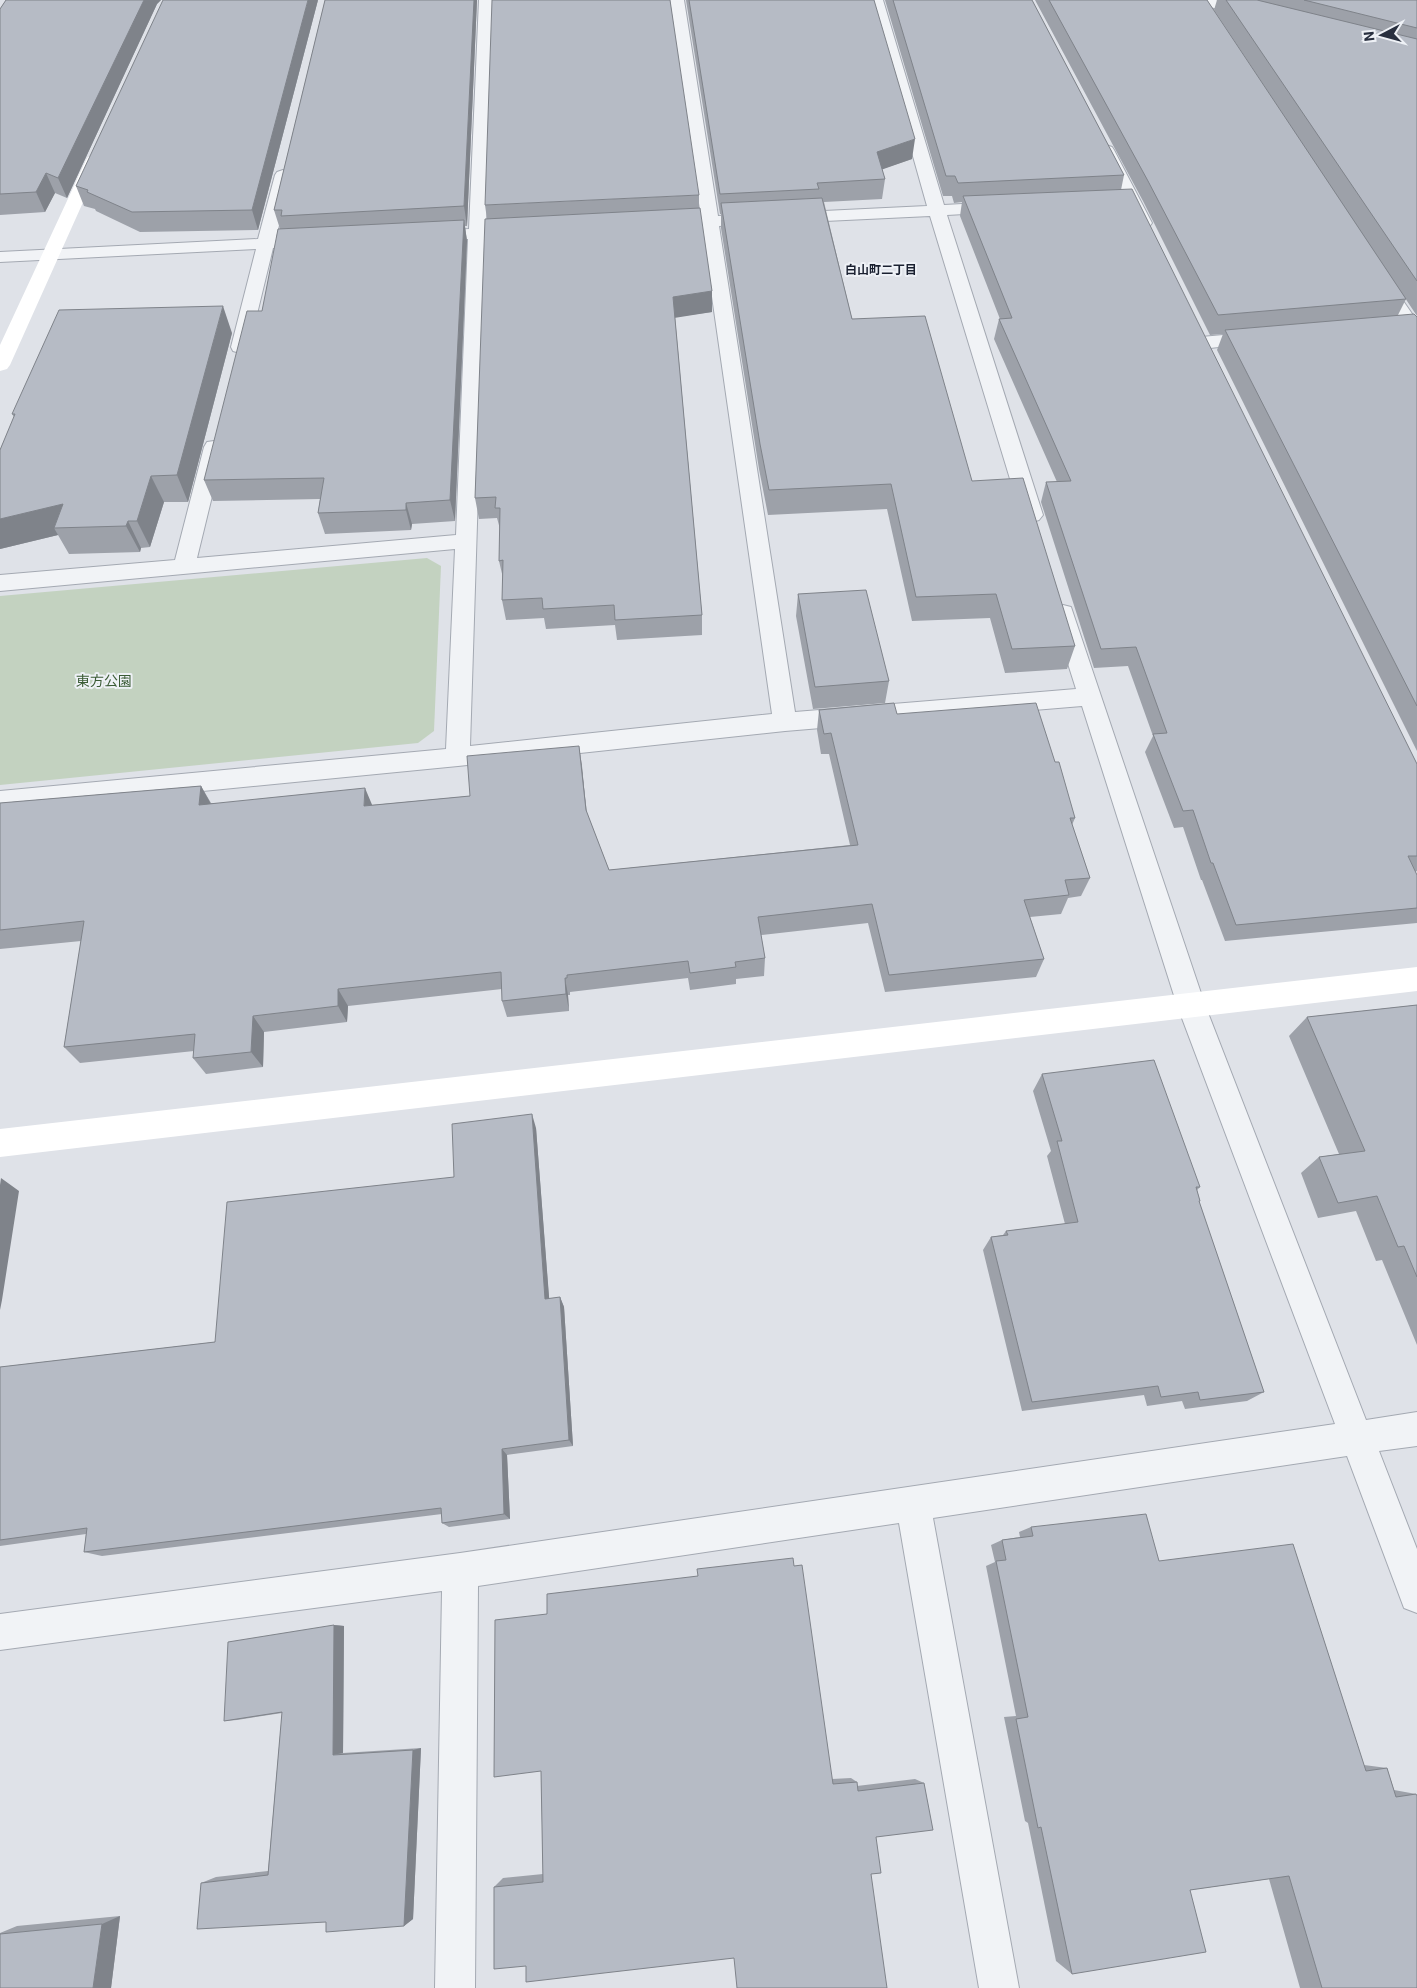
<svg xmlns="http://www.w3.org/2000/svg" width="1417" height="1988" font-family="Roboto,'Noto Sans JP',sans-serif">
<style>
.green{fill:#c3d2c0}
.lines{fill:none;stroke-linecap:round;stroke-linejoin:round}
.street-casing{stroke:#a4a9b2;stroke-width:2}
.street{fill:#f1f3f6;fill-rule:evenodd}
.secondary{fill:#fff;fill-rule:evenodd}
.wall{fill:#9da1a9}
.shaded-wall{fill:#7f838a}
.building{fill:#b6bbc5;stroke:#7f838a}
.labels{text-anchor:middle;stroke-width:4;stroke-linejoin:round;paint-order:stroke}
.far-neighbourhood-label{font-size:12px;font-weight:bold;fill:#1a2030;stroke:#eef1f6}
.park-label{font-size:14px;fill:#3a5b35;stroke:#eef1f6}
</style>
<rect width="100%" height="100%" fill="#dfe2e8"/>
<!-- green -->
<path class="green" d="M427 558 441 566 434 731 418 743 0 785V596Z"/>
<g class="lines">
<!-- street casing -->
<g class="street-casing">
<path id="street" d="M479 0H493L486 228 522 226 528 227 531 231 528 235 486 238 470 746 772 714 702 227 665 229 659 228 656 224 659 220 701 217 670 0H684L718 216 927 206 869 0H883L944 205 999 202 1005 203 1007 207 1005 211 999 212 947 215 1043 515 1039 520 1032 522 1025 520 1021 515 930 216 719 226 795 712 1076 689 1052 613 1055 607 1063 605 1071 607 1205 1005 1366 1420 1417 1412V1446L1379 1451 1417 1549V1613L1404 1608 1347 1456 933 1518 1019 1988H979L899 1523 478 1586 475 1988H435L442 1591 0 1650V1614L460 1553 1335 1424 1177 1005 1082 706 785 731 458 766 0 811V791L446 749 455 549 0 591V575L175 560 204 447 207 442 214 441 221 442 224 447 197 558 456 535 468 239 428 241 422 240 419 236 422 232 428 231 469 229Z
M1191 0H1216L1257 10 1259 13 1257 16 1252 17 1193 3Z
M1106 145 1112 147 1114 150 1152 223 1149 227 1143 228 1137 227 1134 223 1098 150 1100 147Z
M283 170 289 172 291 175 276 238 313 236 319 237 322 241 319 245 313 246 273 248 249 347 247 351 240 353 233 351 231 347 256 249 0 262V252L258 239 275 175 277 172Z
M1380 275 1386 276 1417 321V341L1410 339 1371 280 1374 276Z
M1257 332 1264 334 1266 338 1264 342 1201 349 1194 347 1192 343 1194 339 1201 337Z"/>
</g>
<!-- street -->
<use href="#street" class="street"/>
<!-- secondary -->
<path class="secondary" d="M94 155 100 157 102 160 10 365 7 369 0 371V345L86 160 88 157Z
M1417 967V991L0 1157V1129Z"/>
</g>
<!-- wall -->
<path class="wall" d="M6 0H161L157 4 67 198 55 193 45 212 0 215V9Z
M318 0 258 230 140 232 96 211 95 209 84 206 76 186Z
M325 0H477L467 226H465L467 241 455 521 412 524 411 530 325 534 318 513 320 499 213 501 204 480 262 311 280 229 274 210Z
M686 0H874L912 159 882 169 885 179 882 199 824 202 852 319 972 481 1075 646 1067 669 1005 673 990 618 912 621 887 509 768 515 759 469 721 228V214H720Z
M885 0H1032L1124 175 1121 190 1417 764V871L1415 872 1417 875V923L1225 941 1202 880H1201L1183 827 1174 828 1145 752 1153 736 1128 666 1094 668 1041 502 1046 482H1057L994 339 999 319H1000L960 216 962 202 954 203 952 196H943Z
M1035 0H1207L1406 299 1398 315 1417 317V751L1217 350 1223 334 1210 335 1143 201Z
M1217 0H1417V316L1214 10Z
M699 195V208L712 291V312L675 317 702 615V635L617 640 615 625 546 629 544 618 506 620 502 600 503 578 499 561 500 529 497 518 479 519 475 498 487 219 485 205Z
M232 333 188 502H164L150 547 141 548 140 552 69 554 58 535 0 549V450L14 417 12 414Z
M798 594 889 681 885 703 813 709 796 616Z
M819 710 897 714 1055 762 1075 818 1072 825 1090 878 1081 896 1068 898 1061 914 1030 917 1044 959 1036 977 885 992 868 923 761 935 765 958 764 976 736 979V984L690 990 688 978 570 992V995H568L569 1011 507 1017 502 1001V989L348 1006 347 1022 264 1032 263 1067 206 1074 193 1058 194 1051 80 1063 64 1047 81 941 0 949V803L201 786 211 803 372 805 470 796 579 746 587 813 609 870 850 845 829 754H821L817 730Z
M1417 1005V1345L1382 1260 1376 1261 1356 1211 1318 1218 1301 1173 1319 1157 1339 1154 1289 1036 1307 1017Z
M1042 1074 1200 1187 1197 1190 1200 1201 1199 1202 1264 1392 1247 1401 1185 1409 1182 1401 1147 1406 1144 1395 1022 1411 983 1250 991 1237 1003 1235 1006 1231 1065 1224 1047 1156 1051 1151 1033 1091Z
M536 1128 549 1299 560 1297 564 1307 573 1446 507 1455 510 1519 449 1527 442 1523V1514L102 1556 84 1552 86 1534 0 1546V1367L215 1342 454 1177Z
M1031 1527 1159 1561 1364 1765 1387 1768 1394 1790 1416 1794 1417 1988H1300L1269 1879 1190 1890 1072 1974 1056 1961 1028 1823 1025 1821 1004 1717 1016 1716 986 1566 995 1562 991 1545 1002 1540 1020 1537 1019 1532Z
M495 1620 832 1779 851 1778 857 1782V1786L915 1779 924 1783 876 1837 871 1874 734 1958 526 1966 494 1887 503 1878 543 1874 541 1771Z
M334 1625 344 1626 343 1753 421 1748 413 1919 404 1926 326 1922 201 1883 216 1877 268 1871 282 1713 237 1720 224 1721Z
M120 1916 111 1988H0V1933L17 1926Z"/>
<!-- shaded-wall -->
<path class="shaded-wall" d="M144 0H161L157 4 67 198 58 178Z
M308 0H318L258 230 252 210Z
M474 0H477L467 226 464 206Z
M915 139 912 159 875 172 877 152Z
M46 173 55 193 45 212 36 192Z
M464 220 467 241 455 521 450 500Z
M712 291V312L674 318 673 297Z
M223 306 232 333 188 502 177 475Z
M151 476 164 502 150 547 137 521Z
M406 503 412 524 411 530 406 510Z
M63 504 54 528 58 535 0 549V519Z
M128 521 141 548 140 552 126 526Z
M579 746 582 766 588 830 586 810Z
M201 786 212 806 199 805Z
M365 788 373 807 364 806Z
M565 978 568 995 569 1011 566 994Z
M338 989 348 1006 347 1022 338 1006Z
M253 1016 264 1032 263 1067 251 1052Z
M532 1114 536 1128 550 1309 545 1299Z
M1 1178 19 1191 2 1300 0 1310V1185Z
M560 1297 564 1307 573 1446 569 1440Z
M502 1449 507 1455 510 1519 504 1514Z
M334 1625 344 1626 343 1753 333 1755Z
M421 1748 413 1919 404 1926 413 1750Z
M120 1916 111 1988H93L102 1924Z"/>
<!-- building -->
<path class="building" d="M6 0H144L58 178 46 173 36 192 0 194V9Z
M163 0H308L252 210 132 212 87 192 88 190 76 186Z
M325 0H474L464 206 281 216 282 210H274Z
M492 0H670L699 195 485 205Z
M689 0H874L915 139 877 152 885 179 817 183 819 189 720 194Z
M893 0H1032L1124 175 958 183 955 176H946Z
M1049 0H1207L1406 299 1218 315 1148 181Z
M1226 0H1257L1417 39V281Z
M1304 0H1417V28Z
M1132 189 1417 764V856H1408L1417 875V908L1236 925 1213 863H1211L1193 810 1183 811 1153 734 1167 733 1136 647 1101 649 1046 482 1071 481 999 319 1012 318 963 196Z
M822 198 852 319 925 316 972 481 1023 478 1075 646 1012 649 996 594 916 597 891 484 769 490 760 444 721 203Z
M700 208 712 291 673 297 702 615 615 620 614 605 543 609 542 598 502 600 503 560 499 561 500 508H495L496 497 475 498 485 219Z
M464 220 450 500 406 503V510L318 513 324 478 204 480 247 311H262L278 229Z
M223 306 177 475 151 476 137 521H128L126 526 54 528 63 504 0 519V450L15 414H12L59 310Z
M1414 314 1417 317V706L1225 330Z
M866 590 889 681 815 687 798 594Z
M894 703 897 714 1036 703 1055 762H1059L1075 818H1070L1090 878 1065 880 1069 895 1024 900 1044 959 889 975 872 904 758 917 765 958 735 962 736 967 690 973 688 961 567 975V978H565L566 994 502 1001 501 972 338 989V1006L253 1016 251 1052 193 1058 195 1034 64 1047 84 921 0 930V803L201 786 199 805 365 788 364 806 470 796 467 756 579 746 586 810 609 870 858 845 831 733 824 734 819 710Z
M1417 1005V1277L1404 1246 1398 1247 1377 1196 1338 1203 1319 1157 1365 1151 1307 1017Z
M1154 1060 1200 1187H1196L1200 1201H1199L1264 1392 1200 1400 1198 1392 1161 1397 1158 1386 1032 1402 991 1237 1008 1235 1006 1231 1078 1222 1057 1141H1062L1042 1074Z
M532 1114 545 1299 560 1297 569 1440 502 1449 504 1514 442 1523 441 1508 84 1552 87 1528 0 1540V1367L215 1342 227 1202 454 1177 452 1124Z
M1146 1514 1159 1561 1293 1544 1366 1771 1387 1768 1396 1797 1416 1794 1417 1796V1988H1322L1289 1876 1190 1890 1206 1952 1072 1974 1041 1827 1038 1828 1016 1719 1028 1717 996 1561 1006 1560 1002 1540 1033 1536 1031 1527Z
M793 1558 794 1566 802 1565 833 1784 857 1782 858 1791 924 1783 933 1830 876 1837 881 1873 871 1874 887 1988H737L734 1958 526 1982V1966L494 1969V1887L543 1882 541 1771 494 1777 495 1620 547 1614V1594L698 1576 697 1569Z
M334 1625 333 1755 413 1750 404 1926 326 1932V1922L197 1929 201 1883 268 1875 282 1712 224 1721 228 1642Z
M102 1924 93 1988H0V1934Z"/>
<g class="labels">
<!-- far-neighbourhood labels -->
<g class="far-neighbourhood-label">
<text x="881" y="274">白山町二丁目</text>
</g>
<!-- park labels -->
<g class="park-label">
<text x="104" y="686">東方公園</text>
</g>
</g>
<!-- north arrow -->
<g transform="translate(1382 35) rotate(264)" stroke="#eef1f6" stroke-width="4" paint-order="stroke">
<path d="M0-4L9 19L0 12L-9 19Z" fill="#282f3f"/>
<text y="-8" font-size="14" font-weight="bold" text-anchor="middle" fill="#282f3f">N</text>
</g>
</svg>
